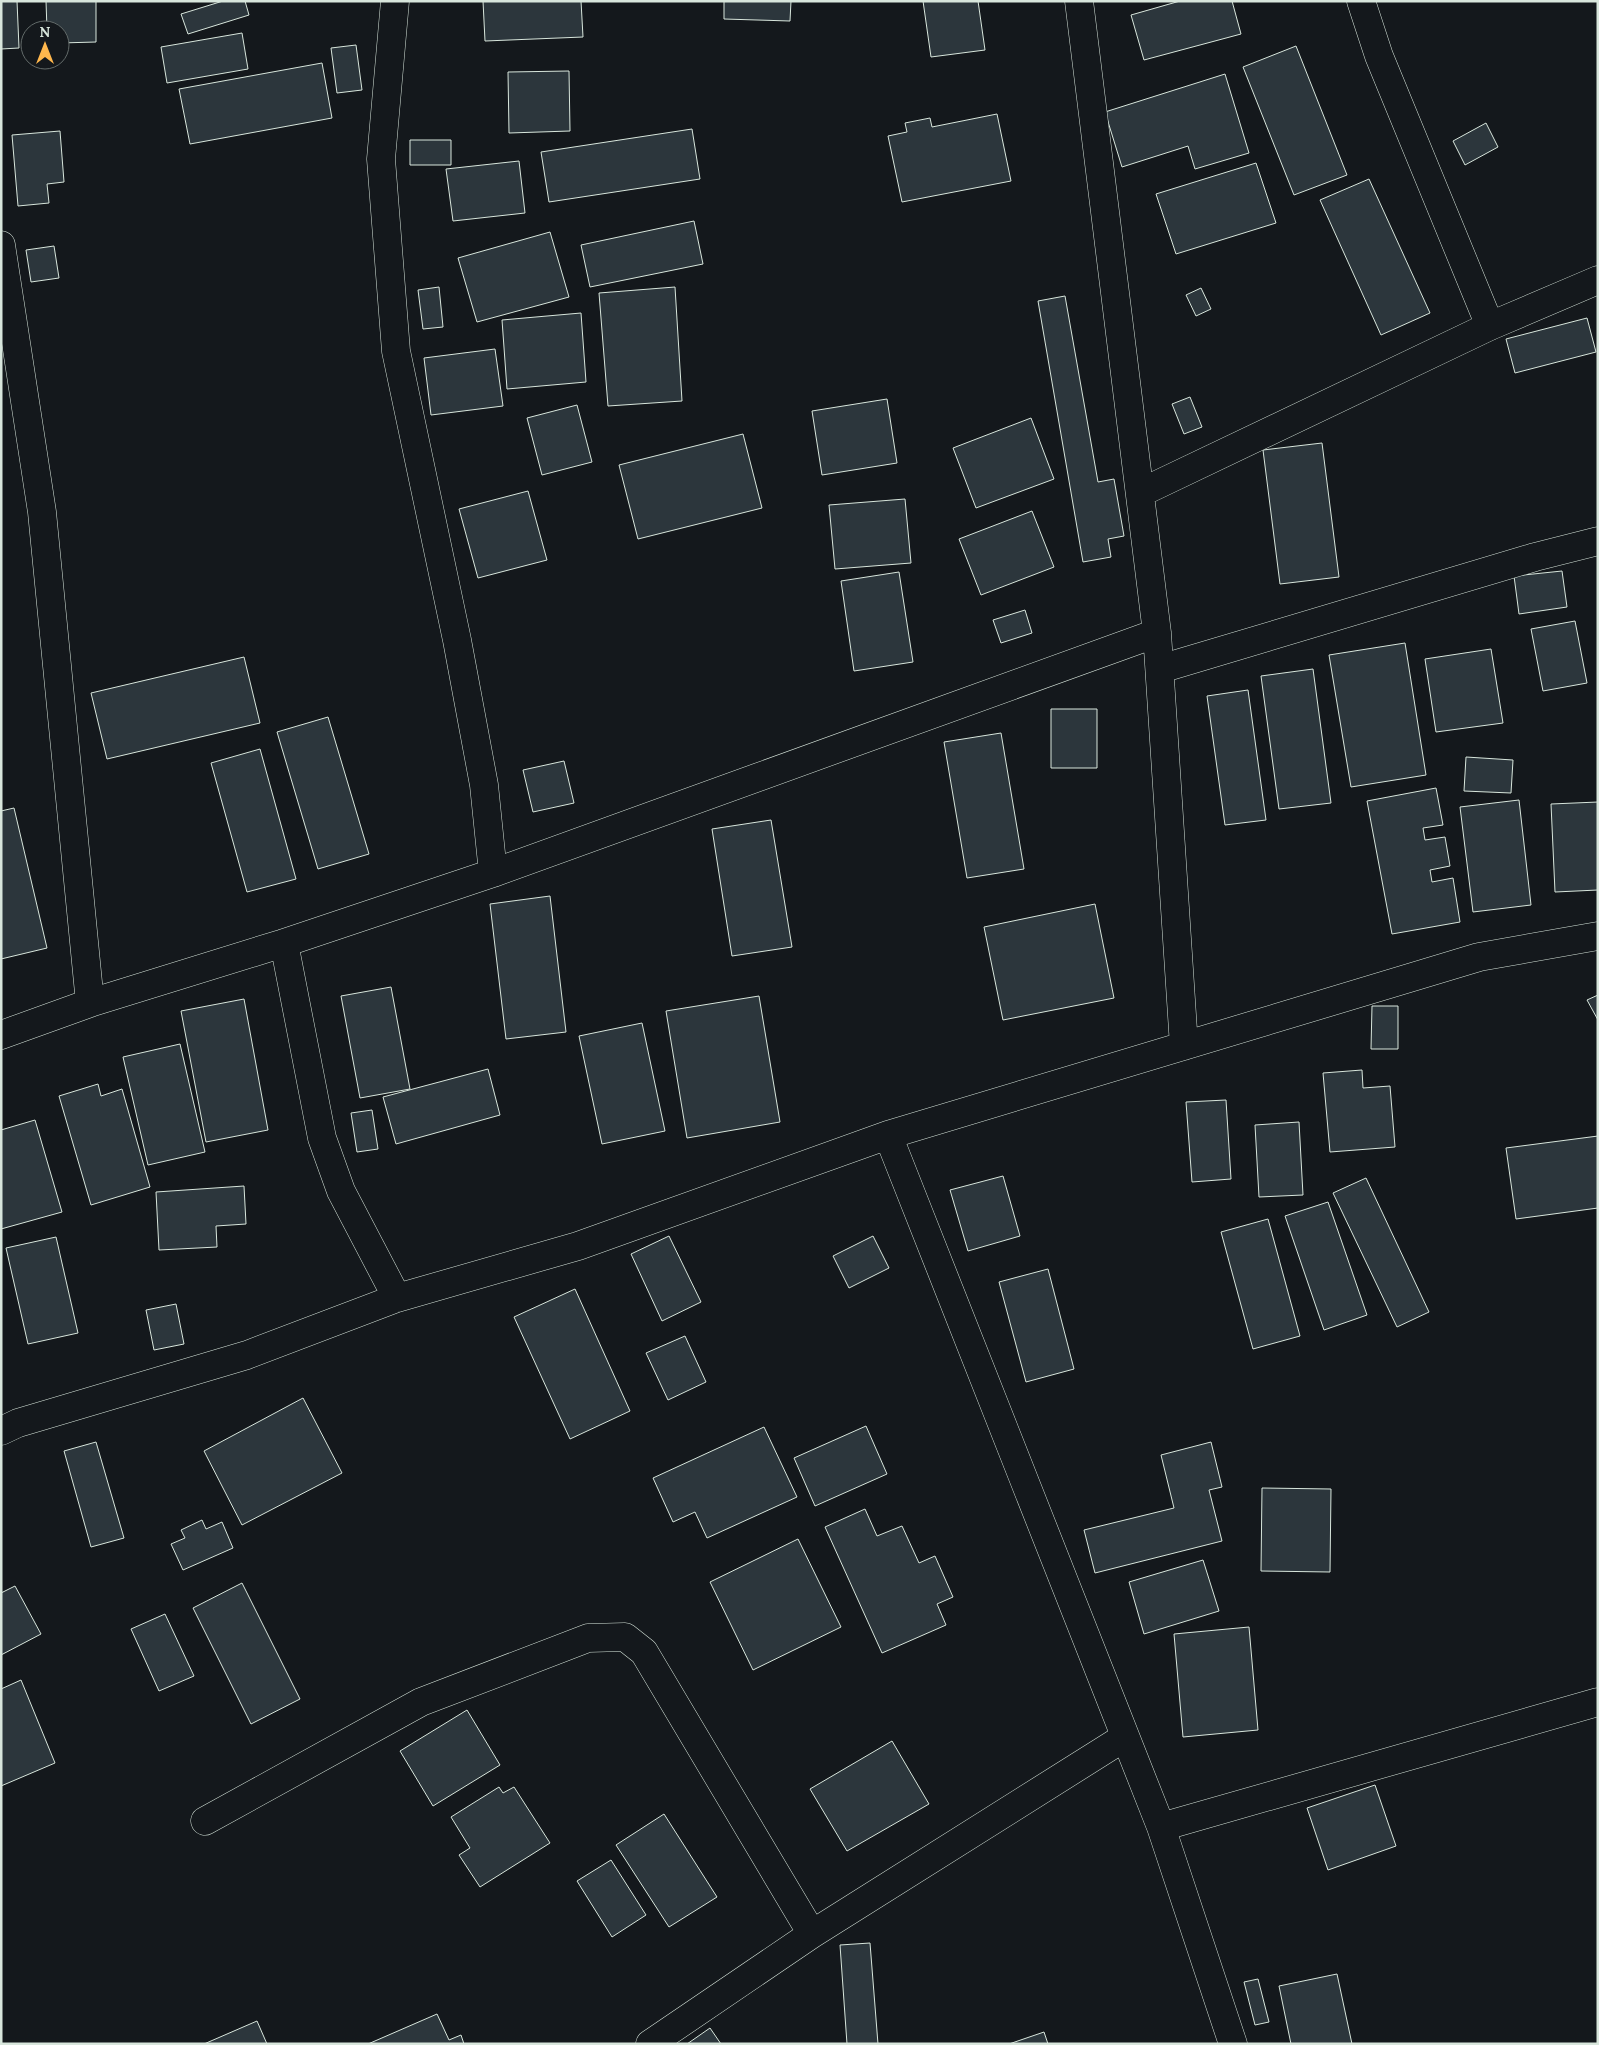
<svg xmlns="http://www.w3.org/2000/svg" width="1599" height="2045" font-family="Lora,serif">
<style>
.building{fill:#2c363c;stroke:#d8e6dc}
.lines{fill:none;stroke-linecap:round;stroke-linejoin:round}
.minor-casing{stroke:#d8e6dc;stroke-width:29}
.minor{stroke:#14181c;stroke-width:28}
</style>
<rect width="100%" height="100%" fill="#14181c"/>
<!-- building -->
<path class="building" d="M1 1H17L19 48 1 49Z
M46 1H96V42L60 43V30H47Z
M223 1H245L249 15 188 34 181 14Z
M483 1H581L583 37 485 41Z
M724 1H791L790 21 724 19Z
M923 1H978L985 50 931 57Z
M1180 1H1232L1241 34 1144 60 1131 15Z
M242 33 248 69 167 83 161 47Z
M356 45 362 90 337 93 331 48Z
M1296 46 1347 175 1294 195 1243 67Z
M322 63 332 118 190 144 179 89Z
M569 71 570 131 509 133 508 72Z
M1225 74 1249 153 1195 169 1188 146 1122 167 1105 112Z
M997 114 1011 181 902 202 888 136 907 132 905 123 930 118 932 127Z
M1486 123 1498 147 1465 165 1453 141Z
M692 129 700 179 549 202 541 152Z
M60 131 64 182 47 184 49 203 18 206 12 135Z
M410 140H451V165H410Z
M519 161 525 213 453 221 446 169Z
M1256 163 1276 223 1176 254 1156 194Z
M1369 179 1430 313 1381 335 1320 200Z
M694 221 703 264 590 287 581 245Z
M550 232 569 297 477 322 458 258Z
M54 246 59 278 31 282 26 250Z
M439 287 443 327 423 329 418 290Z
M675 287 682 401 608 406 599 293Z
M1201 288 1211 309 1196 316 1186 295Z
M1065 296 1098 482 1114 479 1124 536 1108 539 1111 557 1083 562 1038 301Z
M581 313 586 382 507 389 502 320Z
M1587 318 1596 352 1515 373 1506 339Z
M495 349 503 406 431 415 424 358Z
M1190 397 1202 427 1184 434 1172 404Z
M887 399 897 463 822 475 812 411Z
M577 405 592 462 542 475 527 418Z
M1031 418 1054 479 976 508 953 448Z
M743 434 762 508 638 539 619 465Z
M1322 443 1339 577 1280 584 1263 450Z
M528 491 547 560 478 578 459 509Z
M905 499 911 563 835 569 829 505Z
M1032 511 1054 567 981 595 959 539Z
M1562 571 1567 607 1519 614 1514 576Z
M899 572 913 662 854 671 841 581Z
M1025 610 1032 633 1001 643 993 620Z
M1575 621 1587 683 1543 691 1531 629Z
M1405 643 1426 775 1351 787 1329 655Z
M1491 649 1503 723 1436 732 1425 659Z
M244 657 260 723 107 759 91 693Z
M1313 669 1331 803 1279 809 1261 676Z
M1248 690 1266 820 1225 825 1207 696Z
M1051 709H1097V768H1051Z
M328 717 369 854 318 869 277 732Z
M1001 733 1024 869 967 878 944 742Z
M260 749 296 879 247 892 211 763Z
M1466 757 1513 760 1511 793 1464 791Z
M564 761 574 803 533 812 523 770Z
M1436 788 1443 825 1423 828 1425 840 1445 837 1450 866 1430 870 1432 882 1453 878 1460 922 1392 934 1367 801Z
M1519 800 1531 905 1473 912 1460 807Z
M1598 802V890L1555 892 1551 804Z
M14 808 47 948 1 959V811Z
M771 820 792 947 732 956 712 829Z
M550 896 566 1032 506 1039 490 904Z
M1095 904 1114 998 1003 1020 984 927Z
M391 987 410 1089 360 1098 341 996Z
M1598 995V1020L1587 1000Z
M759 996 780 1122 687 1138 666 1011Z
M244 999 268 1130 206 1142 181 1011Z
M1372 1006H1398V1049H1371Z
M642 1023 665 1131 602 1144 579 1036Z
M180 1044 205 1152 148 1165 123 1057Z
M488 1069 500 1115 396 1144 383 1097Z
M1362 1070 1363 1088 1390 1086 1395 1147 1330 1152 1323 1073Z
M98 1084 101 1096 122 1089 150 1187 91 1205 59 1096Z
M1226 1100 1231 1179 1192 1182 1186 1102Z
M372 1110 378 1149 357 1152 351 1113Z
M35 1120 62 1212 1 1229V1130Z
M1299 1122 1303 1195 1259 1197 1255 1125Z
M1598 1136V1208L1516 1219 1506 1148Z
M1003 1176 1020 1236 968 1251 950 1190Z
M1366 1178 1429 1312 1397 1327 1333 1193Z
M244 1186 246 1224 216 1226 217 1247 159 1250 156 1192Z
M1328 1202 1367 1315 1324 1330 1285 1216Z
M1268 1219 1300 1336 1253 1349 1221 1232Z
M669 1236 701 1302 662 1321 631 1254Z
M873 1236 889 1268 849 1288 833 1256Z
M56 1237 78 1333 28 1344 6 1248Z
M1048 1269 1074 1369 1026 1382 999 1282Z
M575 1289 630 1411 570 1439 514 1317Z
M176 1304 184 1344 154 1350 146 1310Z
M685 1336 706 1382 668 1400 646 1353Z
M303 1398 342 1473 242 1525 204 1451Z
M866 1426 887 1474 815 1506 794 1458Z
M764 1427 797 1497 707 1538 695 1512 673 1522 653 1478Z
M96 1442 124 1538 91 1547 64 1451Z
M1211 1442 1222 1487 1209 1490 1222 1541 1095 1573 1084 1530 1174 1508 1161 1455Z
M1262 1488 1331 1489 1330 1572 1261 1571Z
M865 1509 877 1536 902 1526 919 1563 935 1556 953 1597 937 1604 946 1625 882 1653 825 1527Z
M202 1520 206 1529 222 1522 233 1548 183 1570 171 1544 185 1538 181 1530Z
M798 1539 841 1627 753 1670 710 1582Z
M1203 1560 1219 1611 1144 1634 1129 1582Z
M242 1583 300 1699 251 1724 193 1608Z
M15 1586 41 1634 1 1655V1593Z
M165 1614 194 1676 159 1691 131 1629Z
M1249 1627 1258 1730 1183 1737 1174 1634Z
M21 1680 55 1763 1 1786V1689Z
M467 1710 500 1765 433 1806 400 1751Z
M892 1741 929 1804 847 1851 810 1789Z
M1375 1785 1396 1846 1328 1870 1307 1808Z
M499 1787 503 1793 514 1787 550 1843 480 1887 459 1855 470 1848 451 1817Z
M664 1814 717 1897 669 1927 616 1845Z
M611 1860 646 1915 612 1937 577 1881Z
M870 1943 878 2044H847L840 1945Z
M1337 1974 1352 2044H1291L1279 1986Z
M1258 1979 1269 2022 1255 2025 1244 1982Z
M437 2014 449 2040 461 2035 464 2044H368Z
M257 2021 267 2044H204Z
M710 2028 721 2044H687Z
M1044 2032 1048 2044H1009Z"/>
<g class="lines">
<!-- minor casing -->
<g class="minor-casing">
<path id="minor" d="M395 1 381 159 396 351 457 640 484 785 493 873
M1079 1 1157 633 1184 1046
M1361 1 1379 56 1490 326
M1 245 42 512 90 1003
M1140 493 1490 326 1598 280
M1160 669 1535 557 1598 541
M284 943 322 1138 341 1191 397 1298
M1 1035 90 1003 284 943 493 873 1157 633
M888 1135 1161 1827 1233 2044
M1 1431 18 1423 247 1355 397 1298 578 1246 888 1135 1479 957 1598 936
M205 1821 421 1702 588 1638 625 1637 644 1652 812 1934
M1161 1827 1598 1702
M650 2044 812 1934 1125 1737"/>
</g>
<!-- minor -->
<use href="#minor" class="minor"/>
</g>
<!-- border -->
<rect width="1599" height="2045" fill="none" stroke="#d8e6dc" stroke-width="5"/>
<!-- north arrow -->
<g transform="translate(45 45)"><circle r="24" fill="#14181c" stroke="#626a69"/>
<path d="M0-4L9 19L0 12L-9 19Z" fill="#ffb74d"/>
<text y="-8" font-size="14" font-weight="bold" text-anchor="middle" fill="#d8e6dc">N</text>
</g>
</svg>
